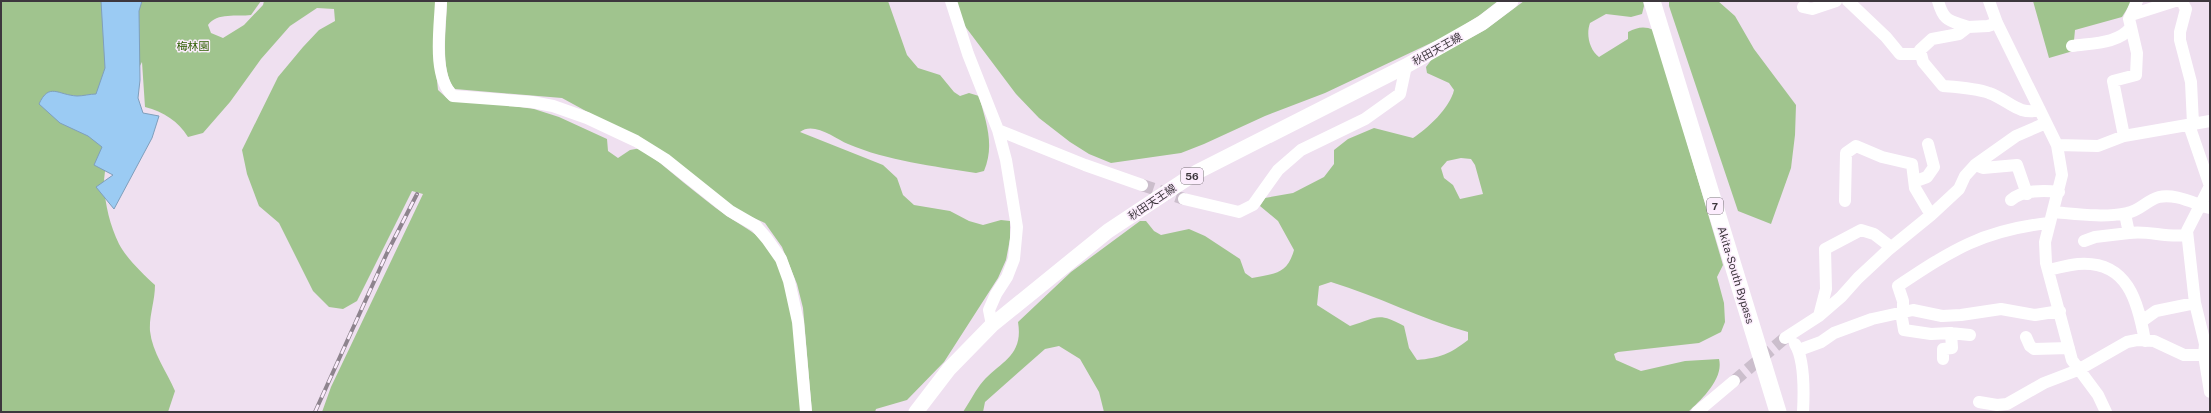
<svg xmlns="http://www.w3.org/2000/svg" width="2211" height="413" font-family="'Public Sans','Noto Sans JP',sans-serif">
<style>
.green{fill:#a0c48e;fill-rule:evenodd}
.water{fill:#9bcbf3;stroke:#7f9fbc}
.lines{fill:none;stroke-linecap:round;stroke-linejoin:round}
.minor-tunnel{stroke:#cbbecc;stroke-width:12;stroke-dasharray:12 6;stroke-linecap:butt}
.minor{stroke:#fff;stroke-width:12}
.major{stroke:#fff;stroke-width:15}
.highway{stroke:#fff;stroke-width:17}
.rail-casing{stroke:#8e848e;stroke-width:4}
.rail{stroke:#fcedfd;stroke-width:2.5;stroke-dasharray:8;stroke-linecap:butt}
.labels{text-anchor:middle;stroke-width:3;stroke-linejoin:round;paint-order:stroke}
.shield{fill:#fcedfd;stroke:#766e77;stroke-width:1}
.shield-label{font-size:10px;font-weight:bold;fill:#3d373d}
.park-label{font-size:11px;fill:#2c5d01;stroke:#fcedfd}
.street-label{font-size:11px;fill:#3d373d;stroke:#fcedfd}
</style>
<rect width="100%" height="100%" fill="#efe0f0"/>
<!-- green -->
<path class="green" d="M1 1H261L251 15C237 17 217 12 208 25L211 33 223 38 244 25 263 5 264 1H438L435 61 438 90 450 101 491 103 534 109 559 117 607 139 608 151 618 158 630 150 641 148C670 170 697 195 727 216 742 226 756 232 768 247 797 284 797 365 801 412H322L331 387 423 194 412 191 357 301 343 309 329 307 313 291 279 223 259 206 247 174 242 150 278 77 303 47 319 30 335 21 334 9 317 8 290 26 261 59 230 102 203 133 188 137C178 121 164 112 145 107L142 62C127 89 104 154 104 185 105 204 110 226 119 244 127 259 143 274 155 285 155 301 149 316 150 331 152 352 167 372 175 391L168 412H1Z
M447 1H888L907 55 918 68 940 75 954 92 960 96 969 93 979 96C986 122 995 145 984 171L976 173C933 166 888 161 848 144 835 138 813 121 800 132L883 165 897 178 903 195 914 205 950 211 969 221 983 225 1001 220 1010 221V239L1006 260 998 278 944 362 907 400 876 409 875 412H812L803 308 797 284 782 247 765 223 738 211 670 157 562 98 455 89C439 73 447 24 447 1Z
M946 1H1498L1480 15 1450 34 1325 93 1265 116 1204 144 1181 153 1111 163 1089 154 1070 142 1039 118 1016 94Z
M1524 1H1643L1644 6 1642 14 1631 17 1606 14 1590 23C1586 34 1589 49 1599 57L1628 39V32C1638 27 1644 26 1654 30L1723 265 1717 277 1724 303 1725 322 1721 332 1699 343 1618 352 1614 354 1616 360 1641 371 1685 361 1719 359C1724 379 1701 400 1688 412H1104L1099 392 1080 359 1059 346 1045 349 985 402 983 412H963C969 403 974 393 980 385 998 362 1024 358 1018 322L1071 272 1140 221H1146L1154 231 1161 235 1189 229 1205 236 1240 259 1245 273 1252 278C1275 273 1287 275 1294 250L1278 221 1260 206 1265 198 1293 193 1324 177 1334 164V150L1348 139 1374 128 1413 138C1427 129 1450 108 1454 90L1449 83 1427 73 1426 67 1432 59 1485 30ZM1461 158 1471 159 1475 165 1483 194 1460 199 1453 185 1444 178 1441 168 1447 161ZM1331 282C1378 296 1421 319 1468 332V340C1450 354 1440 358 1417 360L1409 348 1404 326C1377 311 1377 318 1350 326L1317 305 1319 286Z
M1669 1H1718L1735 16 1754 49 1796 105 1795 135 1791 168 1771 224 1738 211 1669 6Z
M2033 1H2132L2122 17 2075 30 2073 51 2049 58Z"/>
<!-- water -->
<path class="water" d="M101 1H142L139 11 140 80 138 98 143 113 159 116 152 138 114 209 96 187 113 175 94 165 102 147 88 136 60 123 39 104C49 82 58 95 77 96 83 96 90 94 96 94L105 68Z"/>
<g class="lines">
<!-- minor-tunnel -->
<path class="minor-tunnel" d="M1142 185 1184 199
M1734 381 1785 338"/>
<!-- minor -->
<path class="minor" d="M441 1C440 28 432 76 453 96L532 102 553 106 587 118 636 141 665 159 730 211 756 226 767 239 781 259 789 281 798 322 806 412
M951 1 968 54 998 130 1006 160 1017 227 1014 259 1007 277 996 294 989 310 992 325
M1848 1 1886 37 1900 54H1921
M1938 1C1944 22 1949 20 1968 27
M1989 1 1997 23 2057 145 2062 175 2045 242 2046 263 2072 360 2098 395 2106 412
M2178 1 2182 2 2186 9 2180 32V40L2191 82 2193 124
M1803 7 1812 9 1836 1
M2131 15 2137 1
M1997 23 1988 26 1968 27 1959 34 1932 39 1920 50 1923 62 1943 86C1957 87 1976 88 1989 93 2009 100 2018 116 2040 110
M2072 46C2091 43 2119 44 2131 27L2129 19 2131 15 2175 1
M2189 125 2210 186 2187 231 2195 303 2205 344 2204 355 2210 392
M998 130 1085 165 1142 185
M2124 136 2113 81 2136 75 2137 53 2131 27
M2057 145 2098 146 2124 136 2210 121
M1975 165 1983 168 2017 165 2027 194
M1916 181 1927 177 1934 167 1928 144
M1184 199 1239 212 1253 205 1278 170 1301 150 1365 119 1400 94 1406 66
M2011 200C2022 190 2044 190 2059 192
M1845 201 1846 153 1856 146 1882 157 1912 164 1915 188 1931 215
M2053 212C2077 214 2103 218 2127 213 2140 211 2147 200 2159 197 2175 193 2195 204 2210 208
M2125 214 2129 233C2149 230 2165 238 2187 235
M2084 241 2095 237 2129 233
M2048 270C2058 268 2068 265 2078 264 2128 260 2138 302 2145 341
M1901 312 1904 330 1931 334 1950 333 1970 335
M1903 312V301L1898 286C1952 250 1983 230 2049 223
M1819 316 1826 289 1825 249 1861 230 1874 234 1891 247
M2142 321 2156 311 2195 303
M2026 337 2030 346 2034 349 2069 348
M1785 338 1819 316 1841 297 1858 278 1888 250 1931 215 1959 189 1965 176 1975 165 2016 136 2046 123
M1795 344C1805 360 1804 393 1803 412
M1799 350 1821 342 1834 333 1872 319 1913 310 1942 316 1961 315 2001 309 2035 315 2060 311
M1943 359V349L1952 348 1951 333
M1979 402 1997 405 2007 404 2044 383 2078 370 2127 342 2137 340 2154 341 2184 355H2204
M1697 412 1734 381"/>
<!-- major -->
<path class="major" d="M916 412 949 369 992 325 1108 231 1197 172 1406 66 1482 23 1511 1"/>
<!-- highway -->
<path class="highway" d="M1652 1 1778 412"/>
<!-- rail casing -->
<g class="rail-casing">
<path id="rail" d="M315 412 387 253 417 194"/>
</g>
<!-- rail -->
<use href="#rail" class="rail"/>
</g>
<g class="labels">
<!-- shield labels -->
<g class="shield">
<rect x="1181" y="168" width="22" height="16" rx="3"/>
<rect x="1707" y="198" width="16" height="16" rx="3"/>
</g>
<g class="shield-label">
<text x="1192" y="180">56</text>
<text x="1715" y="210">7</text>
</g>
<!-- park labels -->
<g class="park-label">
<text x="193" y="50">梅林園</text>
</g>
<!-- street labels -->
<g class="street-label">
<text transform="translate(1437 49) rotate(-29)" y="4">秋田天王線</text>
<text transform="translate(1152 202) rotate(-34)" y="4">秋田天王線</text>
<text transform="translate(1736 275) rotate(73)" y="4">Akita-South Bypass</text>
</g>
</g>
<!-- border -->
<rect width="2211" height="413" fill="none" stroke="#3d373d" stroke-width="4"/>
</svg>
